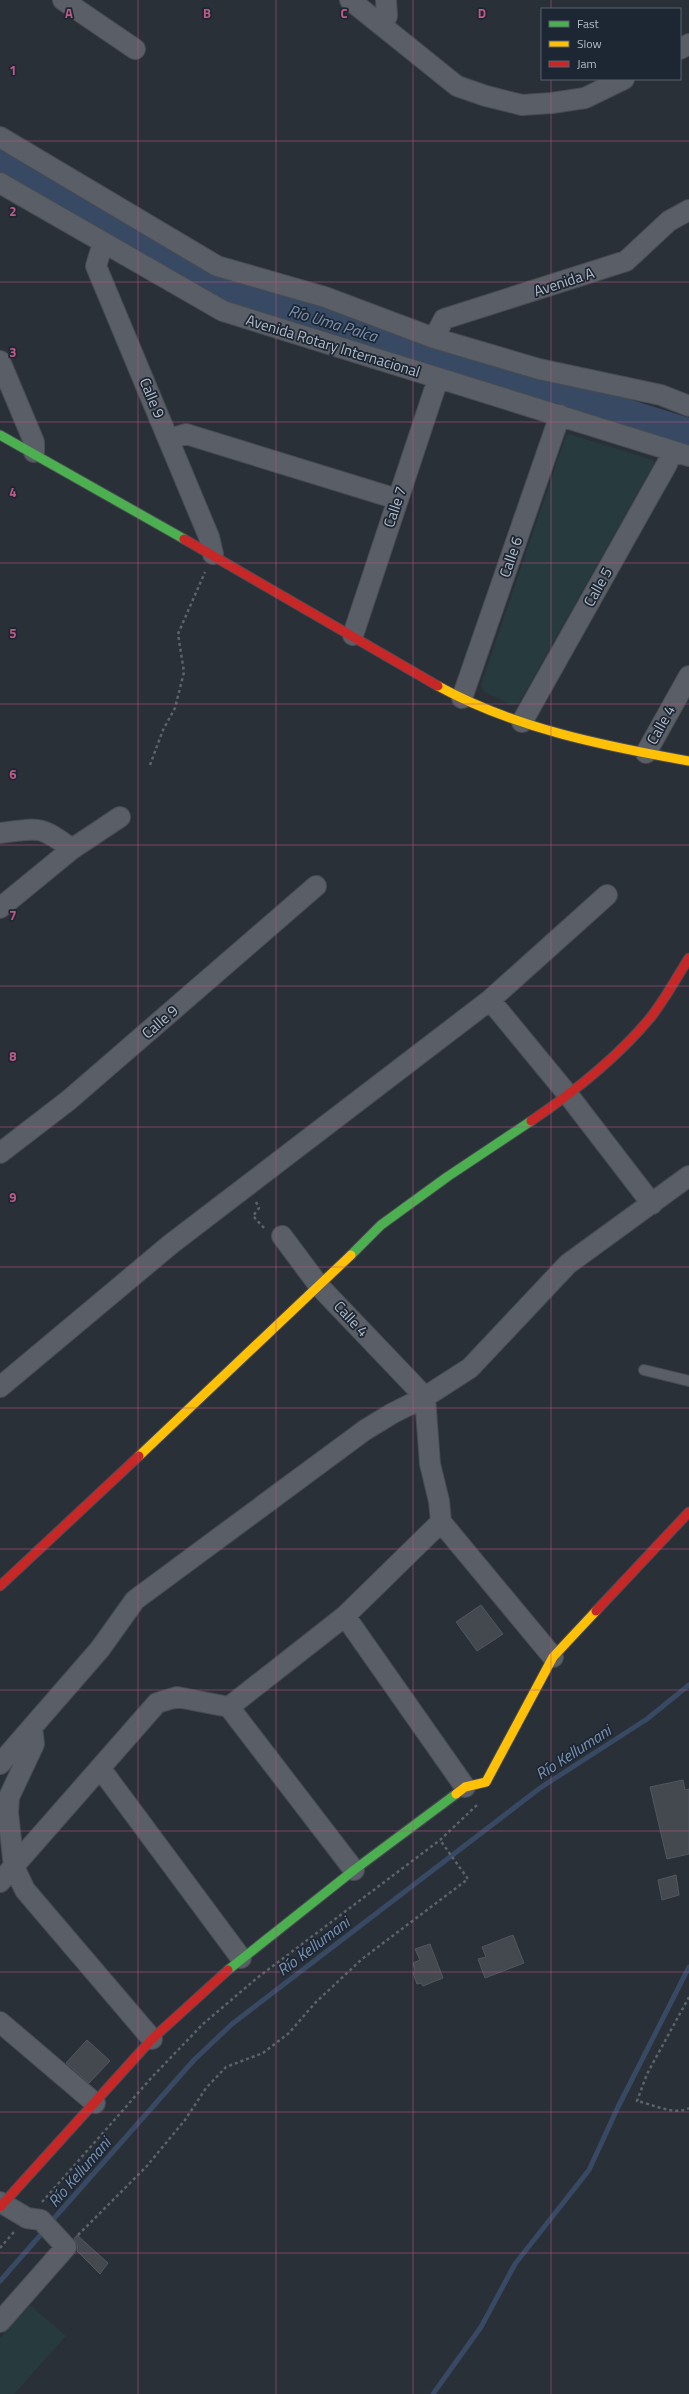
<svg xmlns="http://www.w3.org/2000/svg" width="689" height="2394" font-family="'Titillium Web',sans-serif">
<style>
.green{fill:#273a3e}
.lines{fill:none;stroke-linecap:round;stroke-linejoin:round}
.stream{stroke:#384963;stroke-width:5}
.river{stroke:#384963;stroke-width:31}
.building{fill:#444950;stroke:#52575f}
.lane-casing{stroke:#484c53;stroke-width:12}
.street-casing{stroke:#484c53;stroke-width:22}
.fast-casing{stroke:#484c53;stroke-width:11}
.slow-casing{stroke:#484c53;stroke-width:11}
.jam-casing{stroke:#484c53;stroke-width:11}
.path{stroke:#5d636a;stroke-width:2.5;stroke-dasharray:3 3;stroke-linecap:butt}
.lane{stroke:#5a5e66;stroke-width:10}
.street{stroke:#5a5e66;stroke-width:20}
.fast{stroke:#4caf50;stroke-width:9}
.slow{stroke:#ffc107;stroke-width:9}
.jam{stroke:#c62828;stroke-width:9}
.grid{fill:none;stroke:#bc5a87;stroke-width:1;stroke-opacity:0.55}
.labels{text-anchor:middle;stroke-width:3.5;stroke-linejoin:round;paint-order:stroke}
.street-label{font-size:15px;fill:#b4bcc9;stroke:#1d2633}
.water-label{font-size:16px;font-style:italic;fill:#7c92b1;stroke:#1d2633}
.grid-label{font-size:13px;text-anchor:middle;font-weight:bold;fill:#bc5a87;stroke:#1d2633;stroke-width:3.5;stroke-linejoin:round;paint-order:stroke}
</style>
<rect width="100%" height="100%" fill="#2a3038"/>
<!-- green -->
<path class="green" d="M569 434 653 460 654 464 519 703 512 705 484 692 481 685 566 436Z
M30 2305 66 2336 14 2394H0V2338Z"/>
<g class="lines">
<!-- stream -->
<path class="stream" d="M49 2224 194 2060 232 2024 540 1788 647 1719 689 1685
M0 2281 44 2231
M433 2394 481 2327 515 2264 589 2170 618 2107 689 1967"/>
<!-- river -->
<path class="river" d="M0 159 216 284 240 294 689 434"/>
</g>
<!-- building -->
<path class="building" d="M481 1605 503 1634 477 1651 456 1622Z
M683 1780 685 1790 689 1789V1854L667 1859 650 1787Z
M676 1875 679 1895 662 1900 658 1880Z
M513 1935 524 1963 485 1978 478 1959 486 1957 482 1947Z
M430 1944 443 1978 423 1986 421 1983 417 1984 413 1973 415 1970 413 1963 420 1960 415 1949Z
M87 2040 110 2061 89 2083 66 2063Z
M77 2235 108 2263 100 2274 77 2251V2244L74 2239Z"/>
<g class="lines">
<!-- lane casing -->
<g class="lane-casing">
<path id="lane" d="M644 1370 689 1381"/>
</g>
<!-- street casing -->
<g class="street-casing">
<path id="street" d="M63 0 135 49
M350 0 457 86 486 96 522 105 552 103 585 98 624 79
M383 25 387 16 386 0
M680 49 689 44
M0 137 217 266 325 297 434 338 539 369 661 395 689 406
M0 183 223 311 689 456
M103 243 96 266 209 537 213 554
M434 338 444 319 626 261 669 221 689 210
M0 361 34 442V452
M170 439 186 434 397 499
M353 635 438 379
M462 698 560 415
M522 722 667 464 672 451
M646 753 689 676
M0 833C40 828 39 825 72 849
M0 908 72 849 120 817
M490 1000 569 1096 652 1204
M0 1153 69 1100 316 886
M282 1236 320 1287 425 1397 430 1464 439 1501 441 1522 553 1657
M0 1387 171 1244 490 1000 607 895
M345 1616 465 1787
M229 1707 354 1870
M32 1727 34 1744 9 1797 8 1813 14 1867 25 1890 152 2039
M0 1764 100 1649 135 1600 365 1430 393 1413 425 1397 470 1368 568 1264 689 1176
M100 1768 241 1958
M0 1882 157 1703 177 1697 229 1707 345 1616 441 1522
M0 2022 95 2103
M0 2202 27 2218 41 2220 66 2247 0 2322"/>
</g>
<!-- fast casing -->
<g class="fast-casing">
<path id="fast" d="M0 435 184 539
M351 1255 381 1225 447 1177 531 1121
M228 1970 354 1870 456 1794"/>
</g>
<!-- slow casing -->
<g class="slow-casing">
<path id="slow" d="M438 686C514 728 604 746 689 761
M139 1456 351 1255
M456 1794 465 1787 486 1782 553 1657 596 1611"/>
</g>
<!-- jam casing -->
<g class="jam-casing">
<path id="jam" d="M184 539 438 686
M531 1121C574 1092 617 1058 651 1017 665 999 677 977 689 958
M0 1586 139 1456
M596 1611 689 1512
M0 2207 152 2039 228 1970"/>
</g>
<!-- path -->
<path class="path" d="M150 765 163 730 175 708 184 672 178 634 205 572
M256 1202 259 1208 253 1216 265 1229
M689 1997 647 2074 637 2101C652 2104 675 2116 689 2108
M42 2202 153 2076 203 2024 257 1978 440 1840 477 1805
M78 2235 146 2167 185 2120 206 2088 226 2067 263 2053 289 2033 315 2003 362 1959 468 1879 440 1840
M0 2248 14 2232"/>
<!-- lane -->
<use href="#lane" class="lane"/>
<!-- street -->
<use href="#street" class="street"/>
<!-- fast -->
<use href="#fast" class="fast"/>
<!-- slow -->
<use href="#slow" class="slow"/>
<!-- jam -->
<use href="#jam" class="jam"/>
</g>
<!-- grid -->
<path class="grid" d="M138 0V2394M276 0V2394M413 0V2394M551 0V9M551 79V2394M0 141H689M0 282H689M0 422H689M0 563H689M0 704H689M0 845H689M0 986H689M0 1127H689M0 1267H689M0 1408H689M0 1549H689M0 1690H689M0 1831H689M0 1972H689M0 2112H689M0 2253H689"/>
<g class="labels">
<!-- street labels -->
<g class="street-label">
<text transform="translate(564 282) rotate(-18)" y="5">Avenida A</text>
<text transform="translate(333 346) rotate(17)" y="5">Avenida Rotary Internacional</text>
<text transform="translate(152 398) rotate(67)" y="5">Calle 9</text>
<text transform="translate(395 507) rotate(-72)" y="5">Calle 7</text>
<text transform="translate(511 557) rotate(-71)" y="5">Calle 6</text>
<text transform="translate(598 587) rotate(-61)" y="5">Calle 5</text>
<text transform="translate(661 725) rotate(-61)" y="5">Calle 4</text>
<text transform="translate(160 1022) rotate(-41)" y="5">Calle 9</text>
<text transform="translate(351 1319) rotate(47)" y="5">Calle 4</text>
</g>
<!-- water labels -->
<g class="water-label">
<text transform="translate(333 323) rotate(17)" y="6">Río Uma Palca</text>
<text transform="translate(573 1752) rotate(-33)" y="6">Río Kellumani</text>
<text transform="translate(313 1946) rotate(-37)" y="6">Río Kellumani</text>
<text transform="translate(79 2172) rotate(-49)" y="6">Río Kellumani</text>
</g>
</g>
<g class="grid-label">
<text x="69" y="18">A</text>
<text x="207" y="18">B</text>
<text x="344" y="18">C</text>
<text x="482" y="18">D</text>
<text x="13" y="75">1</text>
<text x="13" y="216">2</text>
<text x="13" y="357">3</text>
<text x="13" y="497">4</text>
<text x="13" y="638">5</text>
<text x="13" y="779">6</text>
<text x="13" y="920">7</text>
<text x="13" y="1061">8</text>
<text x="13" y="1202">9</text>
</g>
<!-- legend -->
<rect x="541" y="8" width="140" height="72" fill="#1d2633" stroke="#59626f"/>
<rect x="549" y="21" width="20" height="6" fill="#4caf50" stroke="#59626f"/>
<text x="577" y="28" font-size="12" fill="#b4bcc9">Fast</text>
<rect x="549" y="41" width="20" height="6" fill="#ffc107" stroke="#59626f"/>
<text x="577" y="48" font-size="12" fill="#b4bcc9">Slow</text>
<rect x="549" y="61" width="20" height="6" fill="#c62828" stroke="#59626f"/>
<text x="577" y="68" font-size="12" fill="#b4bcc9">Jam</text>
</svg>
